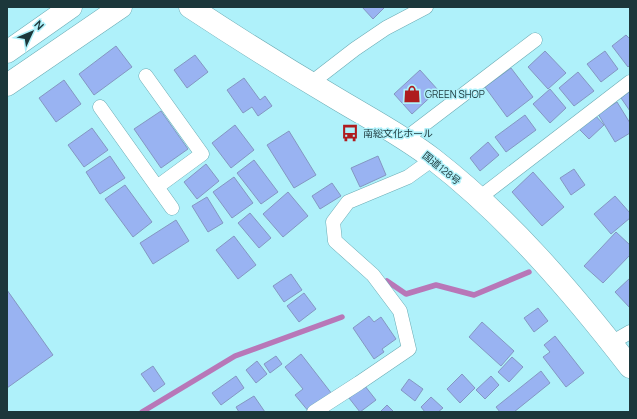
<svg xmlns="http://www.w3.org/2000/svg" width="637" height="419" font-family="Manrope,'Noto Sans JP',sans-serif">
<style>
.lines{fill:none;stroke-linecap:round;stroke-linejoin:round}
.stream{stroke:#b877b8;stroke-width:5.5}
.building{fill:#99b3f2;stroke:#8497c2}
.street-casing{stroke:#6cacb5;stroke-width:15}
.highway-casing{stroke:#6cacb5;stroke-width:23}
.street{stroke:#fff;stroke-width:14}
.highway{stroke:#fff;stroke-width:22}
.labels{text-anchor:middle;stroke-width:3;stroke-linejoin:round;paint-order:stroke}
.poi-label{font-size:10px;fill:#1c373b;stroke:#aff1fa;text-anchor:start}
.street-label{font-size:10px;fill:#1c373b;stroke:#aff1fa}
</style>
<rect width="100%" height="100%" fill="#aff1fa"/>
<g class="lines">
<!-- stream -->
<path class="stream" d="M387 281 406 294 436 285 474 295 529 272
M142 412 235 356 342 317"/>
</g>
<!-- building -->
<path class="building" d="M362 7H385L373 19Z
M626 35 630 39V65L628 67 612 46Z
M116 46 132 67 94 95 79 74Z
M545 51 566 73 548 89 528 67Z
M605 51 618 69 601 82 587 64Z
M195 55 208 72 187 88 174 70Z
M511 68 533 97 507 117 485 87Z
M420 70 438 90 412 114 394 94Z
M578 72 594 91 574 106 559 88Z
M244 78 260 100 265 96 272 106 258 116 252 107 243 113 227 90Z
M64 80 81 104 56 122 39 98Z
M550 89 566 108 550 123 533 104Z
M630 91V111L621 98Z
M617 102 630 123V133L615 142 598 114Z
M161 111 188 149 161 168 134 129Z
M594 114 604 125 589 139 578 128Z
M525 115 536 130 506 152 495 137Z
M235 125 254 150 231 168 212 143Z
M92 128 108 150 84 167 68 145Z
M289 131 316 175 294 188 267 145Z
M488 142 499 155 480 171 470 158Z
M110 156 125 178 100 194 86 172Z
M378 156 386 175 360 187 351 168Z
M254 160 278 192 261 204 237 173Z
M206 164 219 181 197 199 184 182Z
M574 169 585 185 571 195 560 178Z
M533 172 564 207 542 226 512 192Z
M234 177 253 203 232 218 213 192Z
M332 183 341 196 320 209 312 196Z
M125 185 152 222 133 237 105 199Z
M288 192 308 216 283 237 263 214Z
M615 196 630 213V218L611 234 594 214Z
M207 197 223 223 208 232 192 206Z
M250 213 271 238 259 248 238 223Z
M176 220 189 241 153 264 140 243Z
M616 232 630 245V255L603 283 584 266Z
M234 236 256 265 238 279 216 250Z
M291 274 302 290 284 302 273 286Z
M630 278V308L615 292Z
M7 290 53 355 7 388Z
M304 293 316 309 299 322 287 306Z
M538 308 548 321 534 332 524 318Z
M369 316 374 322 381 317 396 339 382 349 384 352 374 359 353 328Z
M482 322 514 351 501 366 469 337Z
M555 336 584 373 566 387 543 357 550 352 544 345Z
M301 354 332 394 309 412 295 395 303 389 285 367Z
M276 356 282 364 270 373 264 364Z
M512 357 523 367 509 382 498 372Z
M257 361 267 374 256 383 246 370Z
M153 366 165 384 154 392 141 374Z
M541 371 550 383 514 412H500L496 407Z
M462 374 475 388 460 403 447 389Z
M236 376 244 388 221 405 212 393Z
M491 376 499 385 485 399 476 390Z
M409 379 423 389 415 401 401 390Z
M365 386 376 400 360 412 349 398Z
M254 396 265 412H239L236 407Z
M431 397 443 408 438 412H425L421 407Z
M387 405 394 412H380Z"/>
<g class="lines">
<!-- street casing -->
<g class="street-casing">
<path id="street" d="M146 76 202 154 157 187
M311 83 355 49 386 28 426 7
M100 107 172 208
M405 139 535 40
M479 198 630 82
M611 343 630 332
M314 412 359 383 409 349 400 311 373 275 335 241 333 222 348 202 408 177 433 159"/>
</g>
<!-- highway casing -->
<g class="highway-casing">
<path id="highway" d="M190 7C237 38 285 68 334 97 367 117 402 135 433 159 509 218 572 292 630 367
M7 52 71 7
M7 85 121 7"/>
</g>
<!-- street -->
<use href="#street" class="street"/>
<!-- highway -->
<use href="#highway" class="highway"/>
</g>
<!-- icons -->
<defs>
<g id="shop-bare" transform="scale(1.38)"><path d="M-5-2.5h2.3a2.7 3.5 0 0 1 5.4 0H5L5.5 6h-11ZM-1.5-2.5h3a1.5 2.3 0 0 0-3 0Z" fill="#ae1c1e" stroke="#aff1fa" stroke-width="2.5" paint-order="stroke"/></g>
<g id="bus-bare" transform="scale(1.38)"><path d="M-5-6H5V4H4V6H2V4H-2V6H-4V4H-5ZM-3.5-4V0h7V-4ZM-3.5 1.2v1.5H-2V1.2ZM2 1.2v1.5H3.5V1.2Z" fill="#ae1c1e" stroke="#aff1fa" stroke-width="2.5" paint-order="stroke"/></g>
</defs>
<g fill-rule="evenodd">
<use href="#shop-bare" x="412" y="94"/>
<use href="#bus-bare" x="350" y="133"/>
</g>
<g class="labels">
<!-- poi labels -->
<g class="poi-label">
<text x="425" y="98">GREEN SHOP</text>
<text x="363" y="137">南総文化ホール</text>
</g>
<!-- street labels -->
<g class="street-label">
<text transform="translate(442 168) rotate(39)" y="4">国道128号</text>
</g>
</g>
<!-- border -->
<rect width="637" height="419" fill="none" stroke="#1c373b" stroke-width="16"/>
<!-- north arrow -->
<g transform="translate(32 32) rotate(46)" stroke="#aff1fa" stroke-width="3" paint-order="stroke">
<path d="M0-3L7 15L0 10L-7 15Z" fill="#1c373b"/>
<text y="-6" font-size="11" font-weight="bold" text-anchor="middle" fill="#1c373b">N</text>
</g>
</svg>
